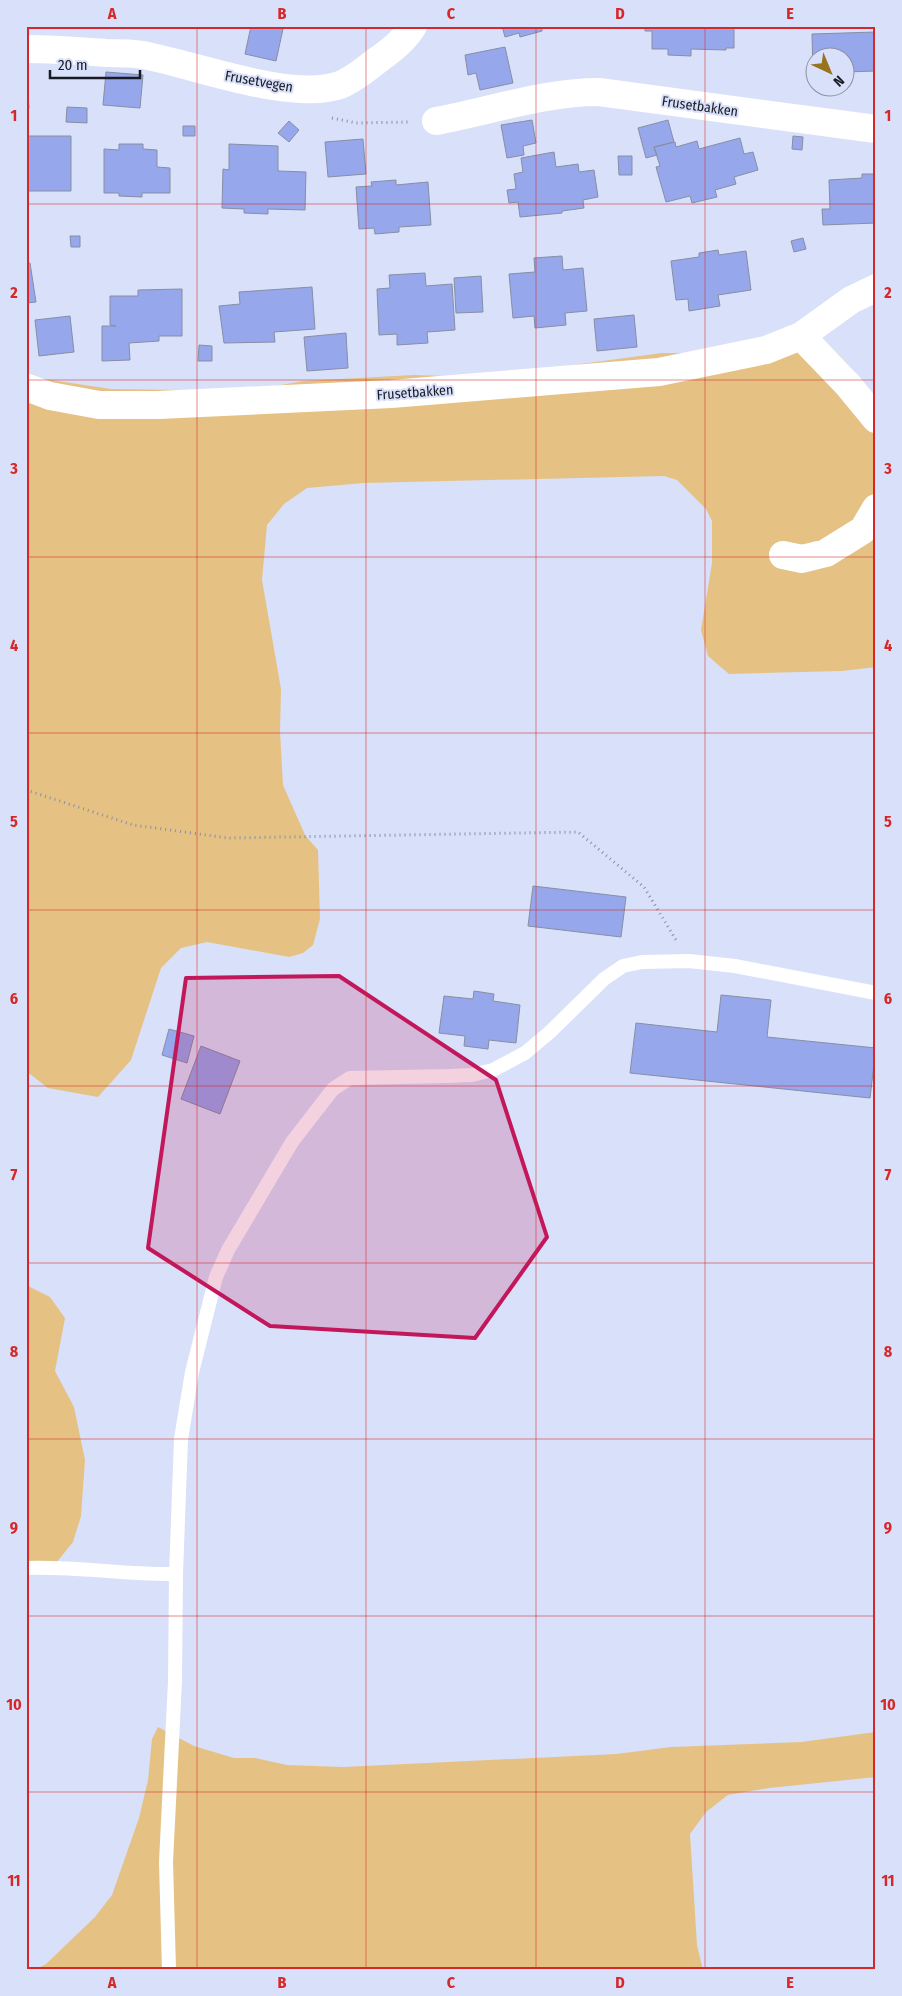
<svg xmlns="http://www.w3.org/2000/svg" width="902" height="1996" font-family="'Fira Sans Condensed',sans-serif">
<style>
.green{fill:#e5c284}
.building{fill:#96a7eb;stroke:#878ea4}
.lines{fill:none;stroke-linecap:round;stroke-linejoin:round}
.path{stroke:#8b90a2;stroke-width:3;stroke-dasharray:1 4;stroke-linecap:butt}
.lane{stroke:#fff;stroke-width:14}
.street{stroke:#fff;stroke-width:28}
.marked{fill:#c2185b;fill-opacity:0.2;stroke:#c2185b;stroke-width:4;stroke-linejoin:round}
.grid{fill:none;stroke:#d62828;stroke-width:1;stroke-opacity:0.55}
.labels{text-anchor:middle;stroke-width:4;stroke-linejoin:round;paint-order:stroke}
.street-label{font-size:14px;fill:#181b23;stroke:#d9e0f9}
.neatline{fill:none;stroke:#d62828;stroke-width:2}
.grid-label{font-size:16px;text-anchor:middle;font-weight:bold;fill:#d62828}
</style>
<rect width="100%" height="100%" fill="#d9e0f9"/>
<!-- green -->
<path class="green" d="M809 327C834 350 859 372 876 401V667L842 671 729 674 708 656 701 630 712 563V521L706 509 677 480 664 476 364 483 307 488 284 504 267 525 262 580 281 689 280 731 283 785 305 835 318 850 320 919 313 945 303 953 289 957 207 942 181 948 161 968 131 1060 98 1097 48 1088 26 1071V372L44 379 111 389 249 391 303 381 414 375 483 377 662 353H718Z
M26 1285 50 1297 65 1318 55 1371 74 1407 85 1460 81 1516 73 1542 56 1563 26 1570Z
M158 1727 194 1746 234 1758H255L287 1765 343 1767 616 1754 671 1747 801 1742 876 1732V1777L769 1788 728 1795 706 1812 690 1834 697 1945 703 1970H34L46 1964 95 1917 112 1895 139 1818 148 1780 152 1739Z"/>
<!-- building -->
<path class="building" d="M251 26H275V28L283 29 276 61 245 54Z
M502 26H542V31L520 37 519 33 505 37Z
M645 26H734V48H726V50L691 49V56L668 55V49H652V31H645Z
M876 32V71L844 72V58H814L813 73 812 34Z
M505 47 513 83 480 90 476 73 468 75 465 55Z
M26 71 29 108H26Z
M106 72 143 75 140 108 103 105Z
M67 107 87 108V123L66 122Z
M532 120 536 143 523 146 524 155 507 158 501 125Z
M668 120 674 142 654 147 657 155 646 158 638 128Z
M289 121 299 130 289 142 278 133Z
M183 126H195V136H183Z
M26 136H71V191H26Z
M793 136 803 137 802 150 792 149Z
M740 138 744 154 753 152 758 170 734 177 736 184 715 190 717 197 692 203 690 196 666 202 656 167 660 166 654 147 675 142 676 147 697 141 699 149Z
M363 139 366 174 328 177 325 142Z
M119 144H143V149L157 150V167L170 168V193H142V197L119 196V193H104V149L119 150Z
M229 144 278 146V171L306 172 305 210 268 209V214L244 213V209L222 208 223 169 229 170Z
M554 152 556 167 578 164 579 172 594 170 598 197 583 200 584 208 562 211V213L520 217 518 202 509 203 507 190 516 189 514 174 523 172 521 158Z
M618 156H632V175H619Z
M862 174H876V223L823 225 822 209H830L829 180 862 178Z
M396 180V185L428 182 431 225 399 227V232L375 234 374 228 359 229 356 187 372 186 371 182Z
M70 236H80V247H71Z
M803 238 806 249 794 252 791 241Z
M718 250 719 255 746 251 751 290 718 295 720 306 689 311 688 299 676 300 671 261 699 257V253Z
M562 256 563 270 583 268 587 311 565 313 566 325 535 328 534 316 513 318 509 274 535 272 534 258Z
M30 263 36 302 26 303V264Z
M425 273 426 286 452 284 455 330 427 332 428 343 397 345V334L379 335 377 289 390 288 389 275Z
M481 276 483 312 456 313 454 278Z
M312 287 315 329 274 332 275 342 224 343 219 306 240 304 239 292Z
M182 289V336H159V341L129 343 130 360 102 361V326H116L110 325V296H138V290Z
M634 315 637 347 597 351 594 319Z
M70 316 74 352 39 356 35 320Z
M346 333 348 368 307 371 304 337Z
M199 345 212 346V361H198Z
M533 886 626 897 621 937 528 926Z
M474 991 494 994 493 1001 520 1005 516 1043 489 1040 488 1049 464 1046 465 1036 439 1033 444 996 473 999Z
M721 995 771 1000 767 1037 876 1048 870 1098 630 1073 636 1023 717 1032Z
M169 1029 194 1036 187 1063 162 1055Z
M201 1046 240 1061 220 1114 181 1099Z"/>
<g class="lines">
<!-- path -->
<path class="path" d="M332 118 356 123 408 122
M26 790 133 825 228 838 578 832 644 887 676 940"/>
<!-- lane -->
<path class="lane" d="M26 1568C76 1566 126 1575 176 1574
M169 1970 166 1862 175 1681 176 1574 181 1439 192 1372 216 1277 228 1250 292 1142 333 1089 350 1078 449 1076 472 1075 493 1070 525 1053 550 1032 604 979 623 966 642 962 689 961 735 966 876 993"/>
<!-- street -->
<path class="street" d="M26 49C53 49 79 51 106 53 118 53 131 53 143 55 196 65 291 102 340 85 352 80 365 70 375 62 389 52 404 41 413 26
M436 121C490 111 544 92 599 92L876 129
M801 336 848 385 876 419
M26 387 50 396 99 405H158L391 394 659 372 766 350 801 336 851 300 876 288
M783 555 802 559 826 553 863 530 876 508"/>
</g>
<!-- marked area -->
<path class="marked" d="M339 976 496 1080 547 1237 475 1338 270 1326 148 1248 186 978Z"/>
<!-- grid -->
<path class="grid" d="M197 26V1970M366 26V1970M536 26V1970M705 26V1970M26 204H876M26 380H876M26 557H876M26 733H876M26 910H876M26 1086H876M26 1263H876M26 1439H876M26 1616H876M26 1792H876"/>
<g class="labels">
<!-- street labels -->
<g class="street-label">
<text transform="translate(259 81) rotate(10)" y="5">Frusetvegen</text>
<text transform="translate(700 106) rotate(8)" y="5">Frusetbakken</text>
<text transform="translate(415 392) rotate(-4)" y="5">Frusetbakken</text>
</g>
</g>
<!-- border -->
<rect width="902" height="1996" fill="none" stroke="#d9e0f9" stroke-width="55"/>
<!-- north arrow -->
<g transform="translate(830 72) rotate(136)"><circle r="24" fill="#d9e0f9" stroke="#8c91a3"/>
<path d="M0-4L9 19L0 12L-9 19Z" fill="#99721d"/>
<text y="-8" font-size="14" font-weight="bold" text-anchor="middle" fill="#181b23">N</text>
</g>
<!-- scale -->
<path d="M50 70v8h90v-8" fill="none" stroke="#181b23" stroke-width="2.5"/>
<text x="58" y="70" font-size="15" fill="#181b23" stroke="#d9e0f9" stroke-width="4" paint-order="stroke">20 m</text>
<rect x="28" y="28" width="846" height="1940" class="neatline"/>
<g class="grid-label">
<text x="112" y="19">A</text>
<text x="282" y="19">B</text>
<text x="451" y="19">C</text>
<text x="620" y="19">D</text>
<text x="790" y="19">E</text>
<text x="14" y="121">1</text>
<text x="888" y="121">1</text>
<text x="14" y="298">2</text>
<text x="888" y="298">2</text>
<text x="14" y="474">3</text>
<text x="888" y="474">3</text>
<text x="14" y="651">4</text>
<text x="888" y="651">4</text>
<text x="14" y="827">5</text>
<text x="888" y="827">5</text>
<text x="14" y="1004">6</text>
<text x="888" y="1004">6</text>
<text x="14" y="1180">7</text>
<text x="888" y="1180">7</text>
<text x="14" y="1357">8</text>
<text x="888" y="1357">8</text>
<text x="14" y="1533">9</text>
<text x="888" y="1533">9</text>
<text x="14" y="1710">10</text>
<text x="888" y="1710">10</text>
<text x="14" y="1886">11</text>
<text x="888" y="1886">11</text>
<text x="112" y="1988">A</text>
<text x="282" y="1988">B</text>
<text x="451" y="1988">C</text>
<text x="620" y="1988">D</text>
<text x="790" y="1988">E</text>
</g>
</svg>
